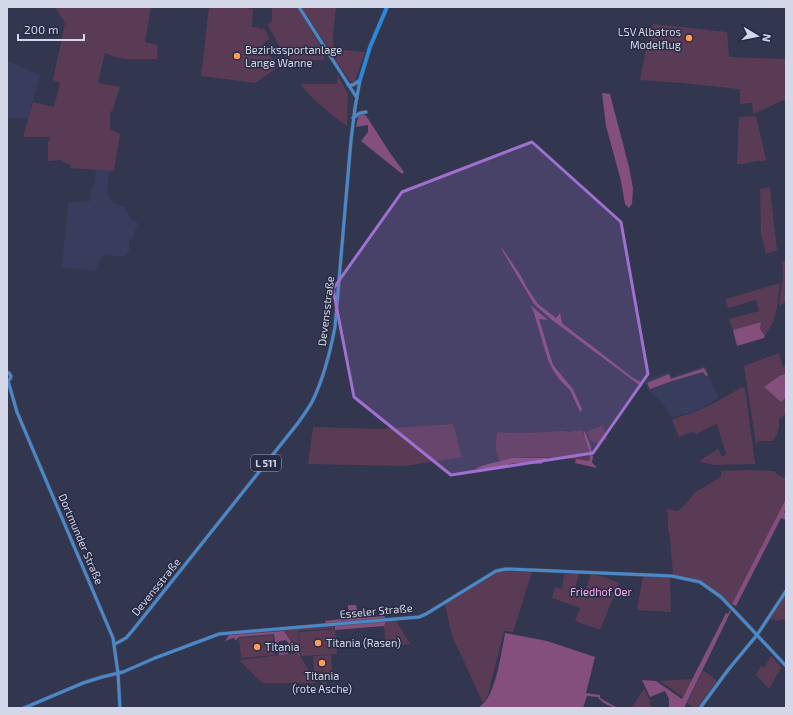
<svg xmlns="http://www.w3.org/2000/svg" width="793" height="715" font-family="'Exo 2',sans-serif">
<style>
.built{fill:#393d5d}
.green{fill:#5a3b55}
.forest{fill:#844f7c}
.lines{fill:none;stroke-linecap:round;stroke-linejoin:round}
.major-casing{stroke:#4e5166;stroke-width:4}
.highway-casing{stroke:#4e5166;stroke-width:4.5}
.major{stroke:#4989ca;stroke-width:3}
.highway{stroke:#238be3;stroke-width:3.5}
.marked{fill:#9f70cf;fill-opacity:0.2;stroke:#9f70cf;stroke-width:3;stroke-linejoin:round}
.poi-dot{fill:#fd9d55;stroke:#282b44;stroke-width:1.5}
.labels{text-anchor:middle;stroke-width:3;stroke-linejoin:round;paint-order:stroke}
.shield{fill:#282b44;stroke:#a0a3b6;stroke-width:1}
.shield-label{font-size:10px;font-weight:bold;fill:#d4d7e7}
.poi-label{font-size:11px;fill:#d4d7e7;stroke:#282b44;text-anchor:start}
.street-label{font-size:11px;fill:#d4d7e7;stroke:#282b44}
.park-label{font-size:11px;fill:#ffaff2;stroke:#282b44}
</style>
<rect width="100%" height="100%" fill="#32364f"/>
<!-- built -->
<path class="built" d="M7 62 12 63 40 75 28 118H7Z
M96 170 109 171 107 191 108 195 113 203 125 207 131 220 138 223 132 239H130L129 241V249L128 253 126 255 123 257 104 254 98 263 95 271 62 267 68 202 90 201 91 189 95 183Z
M705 366 718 398 697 411 676 416 672 418 664 405 648 390 644 380 669 372 672 377Z"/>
<!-- green -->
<path class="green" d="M55 7H151L145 42 158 45 157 59H125L115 57 105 53 98 83 120 87 113 109 110 113V129L120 134 114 171 70 168 71 165 67 164 61 160 48 161V143L50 137H23L33 102 54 107 60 83 53 80 65 23Z
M209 7H235L253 9 252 27 260 28V30L264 28 270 39 263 43 277 68 255 83 201 76Z
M271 7H297L325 53 324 60H291L286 58 267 24 272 21V9Z
M301 7H336L333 35 334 49 365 52 355 81 353 83 350 81 348 78 335 59 337 57 334 51V56Z
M653 24 727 32 729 58V57L786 59V99L753 114 752 103 740 104V90L738 89 682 83 640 80 646 49H648Z
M338 75 348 94 347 126C330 114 313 100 300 84H337Z
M756 116 766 159 765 161C755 160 746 165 737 164L739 117Z
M770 187 771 198 777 250 766 254 761 234 760 189Z
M786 261V301L780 306 779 304 783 276 782 262Z
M780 283 777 308 773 322 765 336 760 329 761 322 733 330 729 319 759 311 756 300 728 308 726 299Z
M779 353 783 367 786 366V374L781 375V402L786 398V413L779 420C779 428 779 435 772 441H759L756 444 744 366Z
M742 387 745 388 755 463V464L713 465 699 461 718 449 722 457 726 454 717 424 696 434 692 432 679 437 672 420C679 416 688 415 695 412 712 405 727 396 742 387Z
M453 424C457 435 458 446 462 457L405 466 308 464 313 427 380 429Z
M603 425 607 440 597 443 593 442 590 439 587 432Z
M582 430C586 439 593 451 589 461 560 458 528 454 500 461 494 452 496 441 497 432 519 434 542 432 564 431L569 432Z
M746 470 774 471 778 475 786 479V499L784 504 732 604 700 581 673 575 670 537 668 529V514L666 511 668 509 678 511 686 504 695 492 711 483 721 476V471Z
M507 571 532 572 513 632 504 631 489 690 487 697 483 703 453 638 450 628 445 604 496 572Z
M564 574H579L574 593 584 595 591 574 604 577 619 583 600 630 575 621 580 608 552 598 555 587 562 589Z
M643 576 670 577 671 612 637 610Z
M785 595 786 619 776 621 774 619 771 620 770 619Z
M387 620H396L410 644 386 646 384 626Z
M334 625V628L298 631 300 655 284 631 245 634V633Z
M335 629 337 654 301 656 299 632Z
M273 635 275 655 241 658 239 638Z
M296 653 300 656 316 682 315 683H262L240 661 241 660Z
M331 655 332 669 325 685 315 677V672L326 670 314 671 313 656Z
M771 656 780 666 781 668 769 689 756 675 761 665 764 668Z
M703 670 717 681 697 708H694L687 703Z
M692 679 683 697 660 681Z
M644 689 651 702 649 703 652 708H631Z"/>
<!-- forest -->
<path class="forest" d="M602 93 610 94 629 167 633 188 632 204 629 208 625 204 621 181 606 126Z
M360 114H364L367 117 390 153 404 172 402 174 361 141 368 132V125L356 127 358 117Z
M502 248 521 276 526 286 538 304 556 318 560 313 562 323 576 334 592 346 633 378 641 382 642 387 552 320 534 304 503 252Z
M530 305 548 320 539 319 553 365 573 389 582 409 580 412 570 390 559 379 553 370 548 360 533 310Z
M761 322 760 329 765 336 764 338 737 346 733 330Z
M704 368 708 375 706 376 703 372 672 381 650 389 647 383 669 374 671 379Z
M786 374V398L781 402 764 387 781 375Z
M584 430 590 444 593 457 592 462 597 468 575 463 576 459 589 461C593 450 583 441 584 430Z
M512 458H548L541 464 514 463 499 467 475 469 481 466Z
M786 499V509L784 512 786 514V520L781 518 736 606 732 604Z
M348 605H356L359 618 384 616 387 619 384 626 335 630V626L340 625 326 624 325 621 349 618Z
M730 610 731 611 684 708H671L669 707V699L665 691 650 697 642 680 656 681 682 699 726 613 728 614Z
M284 631 300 655V656L293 650 288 648V642L285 640 278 642 281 650 286 649 288 654 279 655 278 650H276L274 634 239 637 236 640 233 638 225 641 229 635Z
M505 633 547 641 595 657 586 693 600 695V698L618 708C612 708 600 702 598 697L587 696 583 708H481L480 706C495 699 502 650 505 633Z"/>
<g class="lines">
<!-- major casing -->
<g class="major-casing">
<path id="major" d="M299 7 357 98
M348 85H353L360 80
M353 118 360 113 366 112
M7 372 9 373 11 376 10 379 7 381
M8 381 17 412 25 431 113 638 118 673 120 708
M115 644 126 638 133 630 298 423C303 416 308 409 312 402 324 378 330 353 335 327L351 140 355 108 360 80
M24 708 83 683 102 677 123 672 155 658 219 634 419 617 426 614 496 571 506 569 672 576 700 582 721 597 743 620 786 666
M700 708 728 670 757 635 786 591"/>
</g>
<!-- highway casing -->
<g class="highway-casing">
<path id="highway" d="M360 80 370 47 387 7"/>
</g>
<!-- major -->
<use href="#major" class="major"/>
<!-- highway -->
<use href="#highway" class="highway"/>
</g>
<!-- marked area -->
<path class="marked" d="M532 142 621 222 648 374 593 453 451 475 354 397 333 289 402 192Z"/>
<!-- markers -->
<g class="poi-dot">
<circle cx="689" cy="38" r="4"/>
<circle cx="237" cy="56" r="4"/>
<circle cx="318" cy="643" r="4"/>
<circle cx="257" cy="647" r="4"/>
<circle cx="322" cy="663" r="4"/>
</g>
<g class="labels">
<!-- shield labels -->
<rect class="shield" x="251" y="455" width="30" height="16" rx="3"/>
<g class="shield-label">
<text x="266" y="467">L 511</text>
</g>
<!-- poi labels -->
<g class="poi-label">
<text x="681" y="36" text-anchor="end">LSV Albatros<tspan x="681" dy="13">Modelflug</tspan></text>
<text x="245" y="54">Bezirkssportanlage<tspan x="245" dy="13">Lange Wanne</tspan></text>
<text x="326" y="647">Titania (Rasen)</text>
<text x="265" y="651">Titania</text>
<text x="322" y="680" text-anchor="middle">Titania<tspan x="322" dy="13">(rote Asche)</tspan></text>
</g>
<!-- street labels -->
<g class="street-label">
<text transform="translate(326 311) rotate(-83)" y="4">Devensstraße</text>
<text transform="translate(81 539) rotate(67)" y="4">Dortmunder Straße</text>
<text transform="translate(156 587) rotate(-51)" y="4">Devensstraße</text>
<text transform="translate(376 611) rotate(-5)" y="4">Esseler Straße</text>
</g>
<!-- park labels -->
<g class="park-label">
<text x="601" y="596">Friedhof Oer</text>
</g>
</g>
<!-- border -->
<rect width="793" height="715" fill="none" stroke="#d4d7e7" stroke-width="16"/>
<!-- north arrow -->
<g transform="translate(757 36) rotate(100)" stroke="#282b44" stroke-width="3" paint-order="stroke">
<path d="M0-3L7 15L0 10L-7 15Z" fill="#d4d7e7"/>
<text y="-6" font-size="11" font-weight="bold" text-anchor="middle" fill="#d4d7e7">N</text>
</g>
<!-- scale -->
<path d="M18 34v6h66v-6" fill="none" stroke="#d4d7e7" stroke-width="2"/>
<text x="24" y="34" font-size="12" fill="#d4d7e7" stroke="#282b44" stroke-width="3" paint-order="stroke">200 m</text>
</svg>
